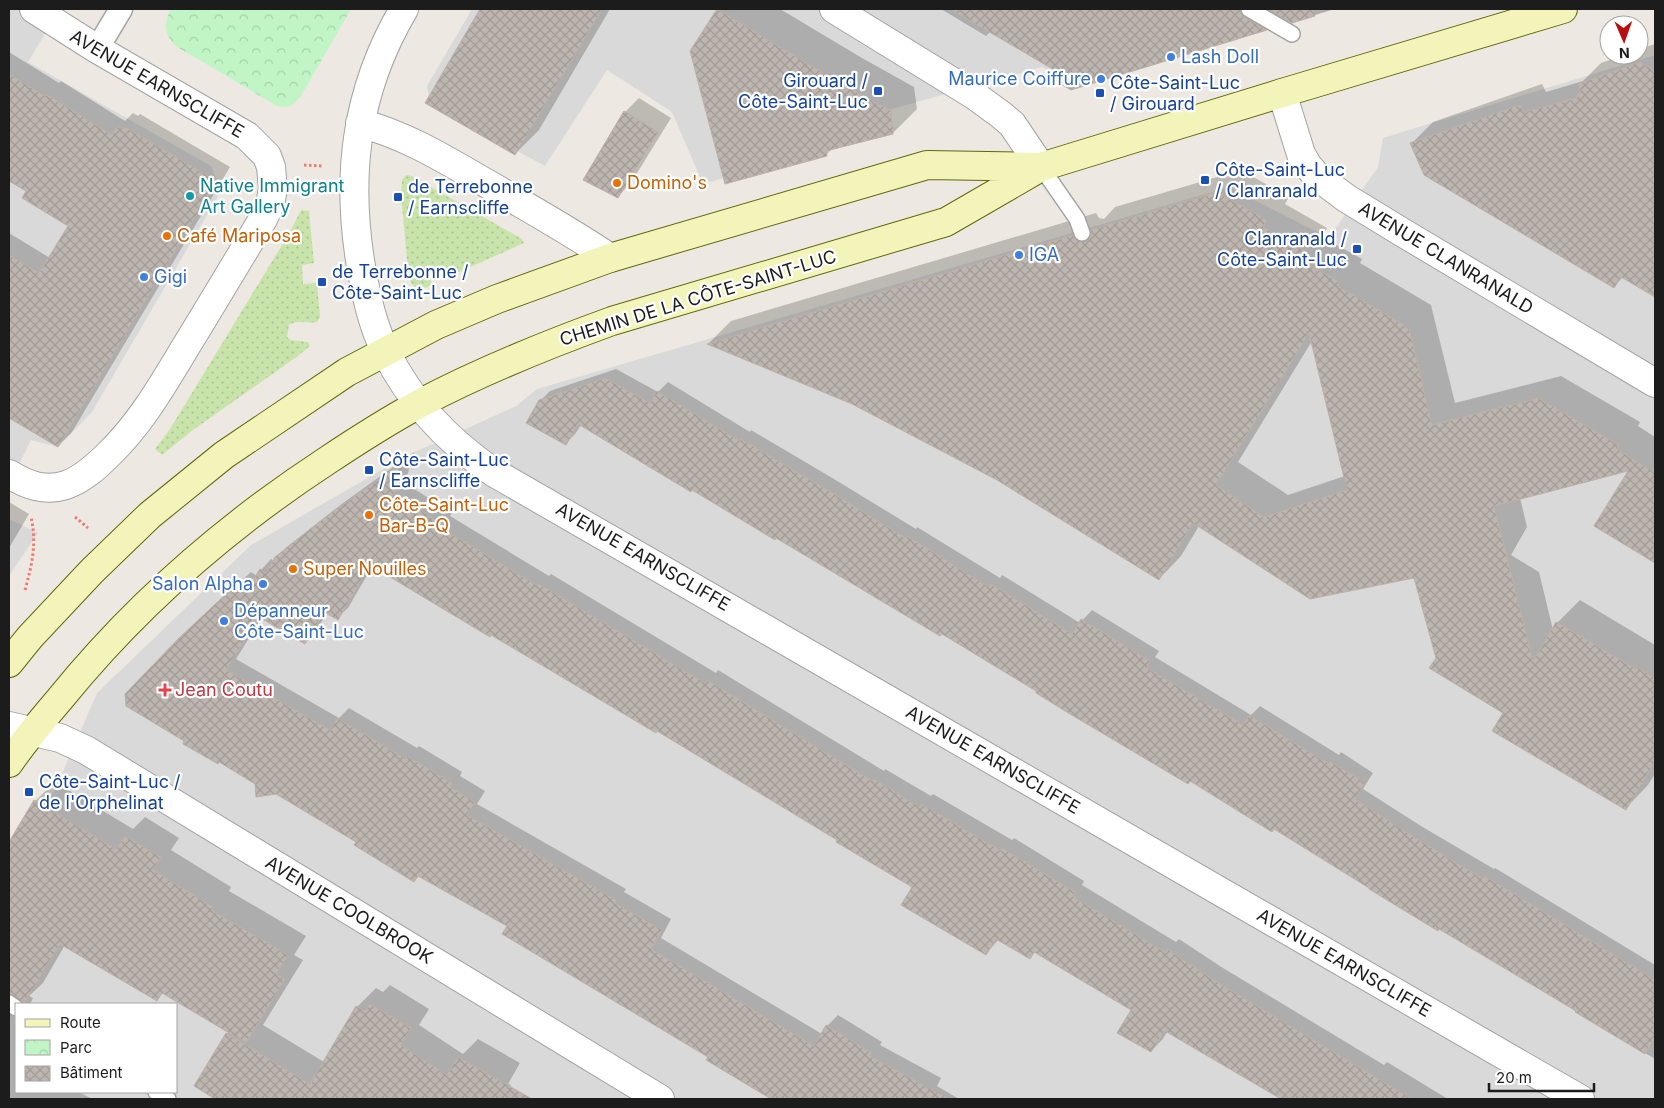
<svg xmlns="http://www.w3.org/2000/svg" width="1664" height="1108" font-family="Inter,sans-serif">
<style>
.residential{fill:#dad9d9;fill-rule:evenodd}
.grass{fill:url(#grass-dots)}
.park{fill:url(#park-crowns)}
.shadow{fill:#0003;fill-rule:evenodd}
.building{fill:url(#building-cross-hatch);stroke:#bdb0a6;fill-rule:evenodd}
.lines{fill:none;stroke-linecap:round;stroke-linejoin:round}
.service-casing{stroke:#a3a3a3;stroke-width:18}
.pedestrian-casing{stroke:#a3a3a3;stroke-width:25}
.minor-casing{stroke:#a3a3a3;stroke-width:30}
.tertiary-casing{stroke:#a3a3a3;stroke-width:30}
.secondary-casing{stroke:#60690c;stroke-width:30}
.path{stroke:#ef7c71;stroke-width:3;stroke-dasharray:2.5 2.5;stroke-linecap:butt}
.service{stroke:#fff;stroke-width:15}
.pedestrian{stroke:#fff;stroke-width:22}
.minor{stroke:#fff;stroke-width:28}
.tertiary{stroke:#fff;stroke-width:28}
.secondary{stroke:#f2f4b9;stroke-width:28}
.shop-dot{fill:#3f7fe0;stroke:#fff;stroke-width:2}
.transit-dot{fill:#1a4fb4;stroke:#fff;stroke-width:2}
.food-dot{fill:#e8710a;stroke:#fff;stroke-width:2}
.culture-dot{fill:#0f9aa8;stroke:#fff;stroke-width:2}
.health-dot{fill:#e0444e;stroke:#fff;stroke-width:2}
.labels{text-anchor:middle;stroke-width:4.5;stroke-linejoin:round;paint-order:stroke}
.shop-label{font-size:18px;fill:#366cbe;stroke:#fff;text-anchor:start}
.transit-label{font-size:18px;fill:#164399;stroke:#fff;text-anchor:start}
.street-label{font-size:18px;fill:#1c1c1c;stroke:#fff}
.food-label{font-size:18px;fill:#c56008;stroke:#fff;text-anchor:start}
.culture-label{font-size:18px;fill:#0d838f;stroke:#fff;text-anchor:start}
.health-label{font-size:18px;fill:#be3a42;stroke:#fff;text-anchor:start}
</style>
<defs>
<pattern id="grass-dots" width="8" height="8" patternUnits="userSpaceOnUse" patternTransform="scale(1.25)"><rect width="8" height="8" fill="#c8e4ab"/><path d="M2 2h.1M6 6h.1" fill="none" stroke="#abc393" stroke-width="1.8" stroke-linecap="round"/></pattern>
<pattern id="park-crowns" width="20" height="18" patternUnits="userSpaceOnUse" patternTransform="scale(1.25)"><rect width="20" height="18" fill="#c1f5c5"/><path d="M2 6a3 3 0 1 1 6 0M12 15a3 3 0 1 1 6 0" fill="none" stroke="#a5d1a9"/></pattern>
<pattern id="building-cross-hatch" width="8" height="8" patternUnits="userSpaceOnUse" patternTransform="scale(1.25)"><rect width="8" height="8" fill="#bdb5af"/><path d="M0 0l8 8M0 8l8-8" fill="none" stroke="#a29b96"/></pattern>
</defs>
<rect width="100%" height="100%" fill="#ede9e2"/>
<!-- residential -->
<path class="residential" d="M9 9H60L28 62 211 166 221 191 92 412 58 447 31 440 9 484Z
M472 9H1334L1073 84 1042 67 885 111 895 129 703 184 672 112 607 70 545 166 430 104 427 86Z
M1655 55V1099H9V864L55 790 97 693 251 545 406 456 516 406 537 389 1229 187 1329 238 1378 167 1383 138ZM16 1004H176V1092H16Z
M9 519 38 533 9 576Z"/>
<!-- grass -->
<path class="grass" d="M406 175 412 176 522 239 524 243 448 277 445 267 429 274 432 285 419 290C411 286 410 280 408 271L401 194 402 180Z
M301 210 309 211 314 263 302 265 303 284 317 283 320 317 317 322C307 324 298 319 289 325L287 337 291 340 308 342 310 346 298 356 193 430 162 455 155 449 170 429 290 232Z"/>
<!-- park -->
<path class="park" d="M171 9H351L301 96C293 105 289 109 277 106L177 47C164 36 163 23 171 9Z"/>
<!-- shadow -->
<path class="shadow" d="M482 9H610L539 130 515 154 427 102Z
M719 9H780L862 58 914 87 917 109 893 133 833 148 826 155 718 10Z
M941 9H1335L1293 22 1281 15 1266 29 1071 88 1057 70 991 31 986 36Z
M1655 44V296L1623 277 1614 287 1411 144 1433 122 1542 84 1546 92 1583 81 1601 63 1624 55H1639V49Z
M9 52 59 83 61 81 125 121 133 113 138 116 140 114 230 167 72 432 58 446 9 417V233L50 258 69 225 28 191 9 179Z
M639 98 671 118 631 183 617 197 625 112Z
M1241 170 1289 197 1285 204 1327 228 1322 237 1362 259 1360 263 1431 305 1455 403 1561 376 1640 422 1638 426 1655 437V561L1596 526 1631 469 1520 498 1527 527 1511 555 1539 572 1553 630 1557 623 1580 600 1655 645V774L1648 785 1626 808 1504 712 1415 576 1199 526 1181 556 1159 579 997 479 852 403 709 343 731 321 1096 213 1099 218 1104 219 1115 207ZM1312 341 1345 476 1288 495 1238 462Z
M616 369 658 392 668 382 750 432 751 430 834 479 916 529 917 527 1000 578 1002 575 1080 623 1092 610 1159 651 1155 657 1251 715 1260 706 1339 755 1341 752 1373 773 1363 789 1421 826 1494 869 1495 868 1655 965V1059L1274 828 942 633 581 425 575 434 565 444 540 401 550 391Z
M414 452 405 483 452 513 450 516 549 576 551 574 716 673 718 670 884 771 885 769 931 796 933 794 1012 840 1014 838 1084 881 1082 885 1176 942 1179 939 1223 968 1384 1065 1387 1062 1448 1099H1282L1168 1031 1162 1040 1151 1051 1133 1010 1036 951 1030 957 999 939 986 954 913 887 839 840 658 729 373 565 348 608 337 618 327 612 316 632 305 642 262 617 236 659 339 718 349 708 417 748 419 746 462 772 460 776 485 791 477 804 626 889 624 892 671 919 661 938 822 1034 827 1026 838 1015 882 1042 880 1045 941 1078 937 1086 959 1099H782L710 1056 508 925 419 875 414 880 357 841 276 792 256 783 191 628 251 572 257 576 261 570 271 559 274 561 288 546 343 503Z
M9 502 29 514 9 548Z
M55 782 133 829 145 817 179 838 171 850 231 887 229 891 306 936 294 955 303 960 263 1025 324 1062 357 1007 376 988 383 992 390 985 429 1009 419 1025 463 1054 478 1039 520 1063 508 1084 511 1085 503 1099H216L227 1034 229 1032 163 993 157 999 65 945 43 983 29 996 33 998 30 1004H16V1092H79L92 1099H9V845L35 801Z"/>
<!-- building -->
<path class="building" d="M480 9H602L515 155 425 103Z
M717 9 838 82 891 111 893 134 826 151 827 156 725 184 690 51Z
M950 9H1240L1241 13 1244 17 1267 30 1071 90 1052 79 1056 71Z
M1267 9H1314L1315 16 1292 23Z
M1640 62 1655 71V297L1621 277 1614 288 1424 175 1410 143 1520 105 1524 112 1577 98 1576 95 1581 93 1578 84Z
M9 74 45 96 46 94 112 135 118 126 124 129 125 127 217 181 58 447 9 418V255L39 273 68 226 22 198 26 191 9 181Z
M624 111 658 132 618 198 583 180Z
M1217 192 1267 220 1263 227 1305 251 1300 260 1340 282 1338 286 1409 328 1432 425 1538 398 1619 445 1616 449 1655 472V563L1594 526 1628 471 1494 506 1533 661 1556 622 1636 669 1637 667 1655 678V761L1626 810 1492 731 1503 713 1429 668 1436 658 1414 578 1310 599 1193 523 1159 580 997 480 852 404 707 344 1073 235 1076 240 1085 242 1089 239 1091 230ZM1309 333 1347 490 1264 517 1216 485Z
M605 378 650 403 657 391 740 441 741 439 824 488 906 538 907 536 989 587 991 584 1072 634 1081 619 1150 661 1147 668 1243 725 1249 715 1329 764 1330 761 1365 783 1355 799 1411 835 1483 879 1485 876 1655 980V1037L1645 1054 1575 1012 1576 1011 1439 929 1438 931 1369 889V888L1274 829 1272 832 1190 781 1188 784 1070 714 1036 693V691L942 634 940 636 776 538 775 540 692 490 691 492 578 424 566 445 526 423 539 400Z
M405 461 394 494 442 524 440 527 538 586 539 584 705 683 707 680 872 781 874 779 920 807 922 804 1001 851 1002 848 1075 892 1072 896 1165 952 1167 949 1212 979 1412 1099H1281L1165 1031 1151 1052 1117 1033 1131 1010 1034 952 1030 959 996 939 986 955 901 905 912 887 836 842 837 840 657 731 656 733 491 635 490 637 370 565 338 620 324 612 305 644 259 617 226 670 330 730 337 718 406 759 407 756 452 783 450 787 475 802 467 815 616 900 615 903 662 930 651 949 814 1046 826 1025 872 1053 870 1056 949 1099H771L706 1060 708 1057 502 934 507 926 418 876 414 882 354 845 356 842 276 794 256 797 255 784 219 762 218 764 183 744 184 741 126 706 125 694 179 638 239 582 248 588 260 569 266 573 275 557 331 513Z
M34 800 116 849 125 836 161 857 153 870 213 907 211 910 288 955 276 974 285 979 246 1043 162 993 157 1001 60 944 24 1003 14 995 9 994V842Z
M370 1004 411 1028 401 1045 447 1075 458 1057 532 1099H215L194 1086 226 1033 310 1084 356 1006 365 1011Z"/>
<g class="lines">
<!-- service casing -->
<g class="service-casing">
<path id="service" d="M1249 9 1292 34
M1041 167 1077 219 1082 233
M9 1003 16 1008
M156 1092 168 1099"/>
</g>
<!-- pedestrian casing -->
<g class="pedestrian-casing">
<path id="pedestrian" d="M97 49 121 9"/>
</g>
<!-- minor casing -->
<g class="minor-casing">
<path id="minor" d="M404 9C355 92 345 178 362 272 367 299 373 327 386 352 410 401 448 441 493 472L1580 1099
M1282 93 1301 154 1308 166 1316 175 1330 186 1346 198 1400 231 1655 383
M360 123C409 136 449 162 493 187 532 210 572 232 610 258
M9 474C27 485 45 492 66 485 83 479 97 466 109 454 146 418 169 373 196 330 218 293 241 256 263 219L270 204 273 189 271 167 267 156 247 136 97 49 34 9
M9 726 60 738 86 750 660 1099"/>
</g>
<!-- tertiary casing -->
<g class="tertiary-casing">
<path id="tertiary" d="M834 9 974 95 1000 114 1012 124 1041 167"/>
</g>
<!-- secondary casing -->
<g class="secondary-casing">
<path id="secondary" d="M9 663 30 637 92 571 150 515 224 455 347 372 436 325 497 299 610 258 927 165 1041 167
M9 763C24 741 42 720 59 700 135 606 227 526 328 460 358 440 388 421 419 404 481 371 546 345 612 321L946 222 1041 167 1282 93 1563 9"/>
</g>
<!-- path -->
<path class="path" d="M304 165 323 166
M75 517 88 528
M25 590C32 565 37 543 31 517"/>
<!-- service -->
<use href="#service" class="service"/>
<!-- pedestrian -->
<use href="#pedestrian" class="pedestrian"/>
<!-- minor -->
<use href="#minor" class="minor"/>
<!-- tertiary -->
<use href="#tertiary" class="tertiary"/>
<!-- secondary -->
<use href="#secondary" class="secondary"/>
</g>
<!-- markers -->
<g class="shop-dot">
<circle cx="1171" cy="57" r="5"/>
<circle cx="1101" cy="79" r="5"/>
<circle cx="1019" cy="255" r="5"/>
<circle cx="144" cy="277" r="5"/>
<circle cx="263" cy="584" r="5"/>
<circle cx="224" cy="621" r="5"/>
</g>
<g class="transit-dot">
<rect x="873" y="86" width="10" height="10" rx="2.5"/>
<rect x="1095" y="88" width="10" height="10" rx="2.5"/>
<rect x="1200" y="175" width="10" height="10" rx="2.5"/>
<rect x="393" y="192" width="10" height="10" rx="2.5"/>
<rect x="1352" y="244" width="10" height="10" rx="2.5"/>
<rect x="317" y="277" width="10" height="10" rx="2.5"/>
<rect x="364" y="465" width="10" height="10" rx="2.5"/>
<rect x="24" y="787" width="10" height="10" rx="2.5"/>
</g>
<g class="food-dot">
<circle cx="617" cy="183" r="5"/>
<circle cx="167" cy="236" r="5"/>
<circle cx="369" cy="515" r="5"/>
<circle cx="293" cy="569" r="5"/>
</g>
<circle class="culture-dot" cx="190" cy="196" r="5"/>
<path class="health-dot" d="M162.5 682.5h5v5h5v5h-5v5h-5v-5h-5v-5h5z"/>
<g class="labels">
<!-- shop labels -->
<g class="shop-label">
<text x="1181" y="63">Lash Doll</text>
<text x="1091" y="85" text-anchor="end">Maurice Coiffure</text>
<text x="1029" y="261">IGA</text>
<text x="154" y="283">Gigi</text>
<text x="253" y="590" text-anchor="end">Salon Alpha</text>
<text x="234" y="617">Dépanneur<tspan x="234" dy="21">Côte-Saint-Luc</tspan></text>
</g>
<!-- transit labels -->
<g class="transit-label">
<text x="868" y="87" text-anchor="end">Girouard /<tspan x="868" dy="21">Côte-Saint-Luc</tspan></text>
<text x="1110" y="89">Côte-Saint-Luc<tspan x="1110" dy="21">/ Girouard</tspan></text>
<text x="1215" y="176">Côte-Saint-Luc<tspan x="1215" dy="21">/ Clanranald</tspan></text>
<text x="408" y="193">de Terrebonne<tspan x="408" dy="21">/ Earnscliffe</tspan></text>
<text x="1347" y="245" text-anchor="end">Clanranald /<tspan x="1347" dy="21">Côte-Saint-Luc</tspan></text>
<text x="332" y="278">de Terrebonne /<tspan x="332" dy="21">Côte-Saint-Luc</tspan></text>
<text x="379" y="466">Côte-Saint-Luc<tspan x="379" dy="21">/ Earnscliffe</tspan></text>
<text x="39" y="788">Côte-Saint-Luc /<tspan x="39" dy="21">de l'Orphelinat</tspan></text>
</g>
<!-- street labels -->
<g class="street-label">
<text transform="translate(157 84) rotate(30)" y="6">AVENUE EARNSCLIFFE</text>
<text transform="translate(1446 258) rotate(31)" y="6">AVENUE CLANRANALD</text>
<text transform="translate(698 298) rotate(-17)" y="6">CHEMIN DE LA CÔTE-SAINT-LUC</text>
<text transform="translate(643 557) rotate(30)" y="6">AVENUE EARNSCLIFFE</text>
<text transform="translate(993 760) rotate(30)" y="6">AVENUE EARNSCLIFFE</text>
<text transform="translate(349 910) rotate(31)" y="6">AVENUE COOLBROOK</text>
<text transform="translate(1344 963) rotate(30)" y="6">AVENUE EARNSCLIFFE</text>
</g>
<!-- food labels -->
<g class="food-label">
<text x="627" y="189">Domino's</text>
<text x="177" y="242">Café Mariposa</text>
<text x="379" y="511">Côte-Saint-Luc<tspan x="379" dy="21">Bar-B-Q</tspan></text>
<text x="303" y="575">Super Nouilles</text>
</g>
<!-- culture labels -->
<g class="culture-label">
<text x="200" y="192">Native Immigrant<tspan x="200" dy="21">Art Gallery</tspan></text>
</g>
<!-- health labels -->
<g class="health-label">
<text x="175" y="696">Jean Coutu</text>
</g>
</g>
<!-- border -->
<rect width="1664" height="1108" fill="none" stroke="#1c1c1c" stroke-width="20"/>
<!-- legend -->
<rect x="15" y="1003" width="162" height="90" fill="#ffffff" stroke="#a4a4a4"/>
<rect x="25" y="1019" width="25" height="8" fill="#f2f4b9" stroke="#a4a4a4"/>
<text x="60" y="1028" font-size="15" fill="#1c1c1c">Route</text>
<rect x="25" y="1040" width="25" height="15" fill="url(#park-crowns)" stroke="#a4a4a4"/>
<text x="60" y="1053" font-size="15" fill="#1c1c1c">Parc</text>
<rect x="25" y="1066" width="25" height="15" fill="url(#building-cross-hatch)" stroke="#a4a4a4"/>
<text x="60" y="1078" font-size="15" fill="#1c1c1c">Bâtiment</text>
<!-- north arrow -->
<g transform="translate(1624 40) rotate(178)"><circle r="24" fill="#ffffff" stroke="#a4a4a4"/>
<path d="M0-4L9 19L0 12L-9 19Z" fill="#b90e10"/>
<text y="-8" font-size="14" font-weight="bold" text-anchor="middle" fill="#1c1c1c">N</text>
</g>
<!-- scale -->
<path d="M1489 1083v8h105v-8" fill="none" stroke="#1c1c1c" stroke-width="2.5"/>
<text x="1496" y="1083" font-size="15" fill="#1c1c1c" stroke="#ffffff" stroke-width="4" paint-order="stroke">20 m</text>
</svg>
